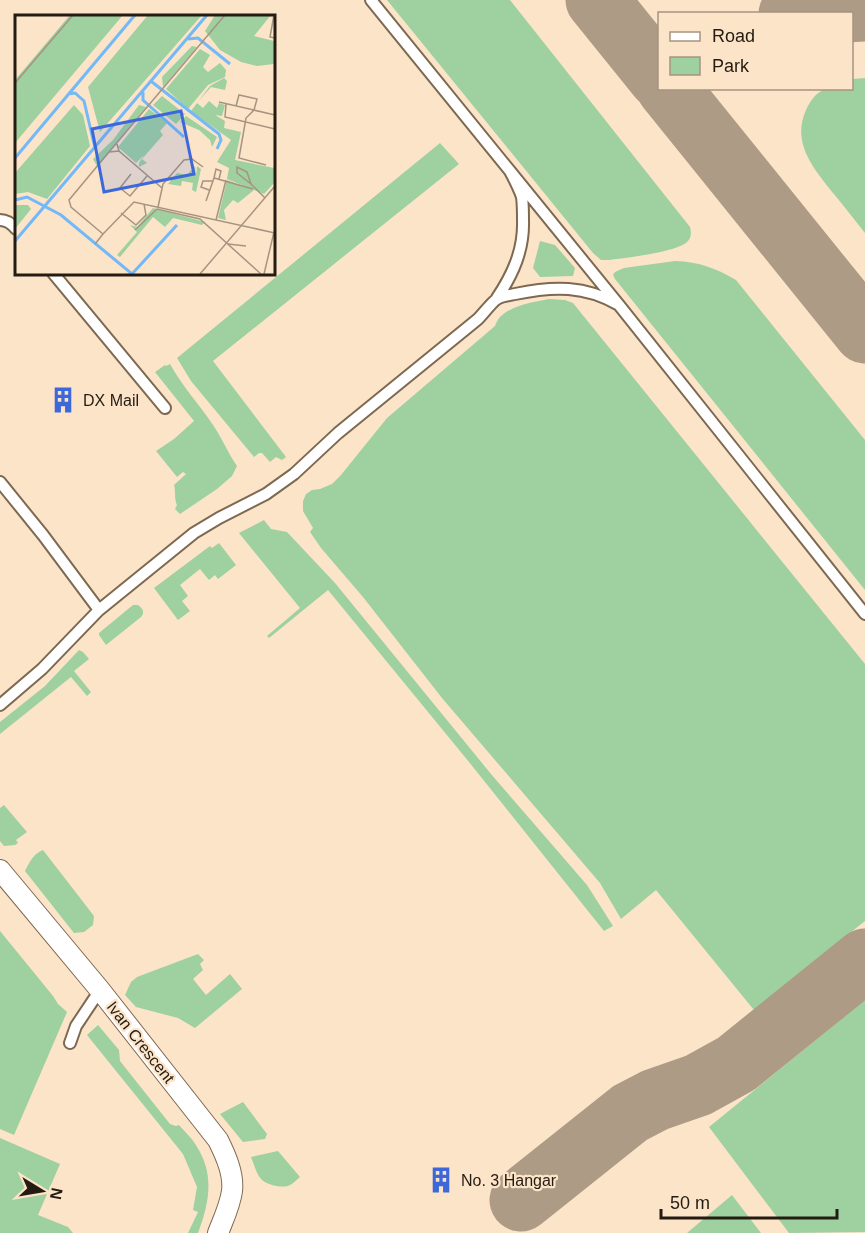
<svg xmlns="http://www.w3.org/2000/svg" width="865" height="1233" font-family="Helvetica,sans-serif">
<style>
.green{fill:#9ed0a0}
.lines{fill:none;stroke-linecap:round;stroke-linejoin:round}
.taxiway{stroke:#ae9b86;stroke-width:63}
.lane-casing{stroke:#7d6951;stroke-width:14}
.street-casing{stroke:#7d6951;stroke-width:22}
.lane{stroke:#fff;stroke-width:10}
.street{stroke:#fff;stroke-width:20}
.labels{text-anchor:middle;stroke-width:4.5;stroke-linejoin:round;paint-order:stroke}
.poi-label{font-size:16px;fill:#241b12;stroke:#fce4c9;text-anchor:start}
.street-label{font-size:16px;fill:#241b12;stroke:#fce4c9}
.inset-river{fill:none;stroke:#73b9f7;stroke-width:3}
.inset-road{fill:none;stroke:#a69480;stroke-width:1.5}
.view{fill:#3d68d9;fill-opacity:0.15;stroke:#3d68d9;stroke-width:3}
.inset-edge{fill:none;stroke:#241b12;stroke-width:3}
</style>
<rect width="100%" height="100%" fill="#fce4c9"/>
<!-- green -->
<path class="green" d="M387 0H510L690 227C691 231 692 236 688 241 679 252 625 258 609 260H601L593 253Z
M865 78V233C854 219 844 206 833 193 814 169 791 143 806 110 818 85 828 88 852 88V79Z
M440 143 459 164 213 361 286 457 282 460 276 457 270 462 262 453H259L254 457 191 381 177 358Z
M540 241 555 245 575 268 573 276 540 277 533 268Z
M675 261C700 262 715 268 736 280L865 440V590L615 279 613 275 615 272 624 268Z
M549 299 565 300 573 303 865 664V921L754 1010 656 890 621 919 600 883 442 698 363 597 321 548 310 532 313 528 303 511V501L306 494 312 490 320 489 332 484 341 475 387 418 495 326C496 323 498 319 500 317 512 305 533 302 549 299Z
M170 364C182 386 199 404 213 425 222 438 228 453 237 466L232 476 217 489 180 514 175 509 177 505C174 499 176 492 174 485L186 474 183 472 177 477 156 451 174 439 194 421 155 372 165 365 166 366Z
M264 520 271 529 287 532 335 583 491 774 587 885 613 926 604 931 469 762 328 590 269 638 267 636 300 608 239 533Z
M219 543 236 565 218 579 215 575 209 580 200 569 180 585 188 596 182 601 190 611 178 620 154 588 210 546 212 548Z
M133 605H138C143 609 145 612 141 617L106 645 99 635V633Z
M79 650 83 652 89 659 74 671 91 692 87 696 71 677 0 734V722L45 686Z
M4 805 27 832 16 840 18 843 15 845 4 846 0 841V808Z
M43 850 94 916 93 925 84 932 74 933 25 871C29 863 33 854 43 850Z
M0 931 53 996 58 1004 67 1012 14 1135 0 1129Z
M198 954 204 960 200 964 203 970 193 979 206 995 230 974 242 989 195 1028 178 1018 136 1007 125 995 131 982 137 977Z
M865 1000V1232L789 1233 709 1127Z
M98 1025 119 1050 120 1061 170 1124 176 1126 179 1125C185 1132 193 1139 197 1147 215 1175 209 1204 198 1233H188L198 1212 193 1210 197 1187 183 1154 87 1035Z
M243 1102 267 1134 265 1139 243 1142 220 1114Z
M0 1138 60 1164 38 1215 68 1227 73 1233H0Z
M278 1151 300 1177C296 1180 293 1184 288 1186 280 1188 267 1185 261 1179 256 1173 254 1164 251 1157Z
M732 1195 761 1233H687Z"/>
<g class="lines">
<!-- taxiway -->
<path class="taxiway" d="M597 0 660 78
M790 14 865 10
M668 88 865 332
M521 1200 630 1113 655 1100 698 1085 736 1064 865 960"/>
<!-- lane casing -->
<g class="lane-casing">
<path id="lane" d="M371 0 510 171C514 179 519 188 522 197 523 204 523 212 523 220 524 250 513 274 497 298
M510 171 619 305 865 614
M0 220C6 220 12 224 16 229
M53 273 165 408
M0 482 43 535 99 610
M0 705 42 669 99 610 194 533 219 518 266 494 294 474 338 433 478 319C482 315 493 301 497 299 501 296 510 295 515 294 553 286 585 285 619 305
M70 1043 76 1026 100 990"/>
</g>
<!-- street casing -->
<g class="street-casing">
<path id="street" d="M0 870 100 990 218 1140C226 1156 234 1174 232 1191 230 1206 223 1220 218 1233"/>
</g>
<!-- lane -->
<use href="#lane" class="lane"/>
<!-- street -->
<use href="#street" class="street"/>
</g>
<!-- icons -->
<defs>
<g id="building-bare" transform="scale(2.07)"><path d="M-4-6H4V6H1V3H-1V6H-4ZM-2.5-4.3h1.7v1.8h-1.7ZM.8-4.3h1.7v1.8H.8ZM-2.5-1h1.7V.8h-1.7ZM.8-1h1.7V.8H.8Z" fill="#3d68d9" stroke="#fce4c9" stroke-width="2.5" paint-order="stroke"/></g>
</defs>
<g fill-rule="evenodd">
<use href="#building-bare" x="63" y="400"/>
<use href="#building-bare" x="441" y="1180"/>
</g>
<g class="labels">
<!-- poi labels -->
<g class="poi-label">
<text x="83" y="406">DX Mail</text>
<text x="461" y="1186">No. 3 Hangar</text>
</g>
<!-- street labels -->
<g class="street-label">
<text transform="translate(141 1042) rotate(52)" y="6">Ivan Crescent</text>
</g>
</g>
<!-- overview -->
<g transform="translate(15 15)">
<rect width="260" height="260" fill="#fce4c9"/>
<path d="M55 0H108L0 128V65ZM133 0H187L85 117 73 72ZM200 0H256L239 21 259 26V49L242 51 226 47 205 35 190 16ZM177 31 182 32 148 72 147 62ZM185 34 195 40 188 52 193 57 205 48 211 55 210 62 193 70 173 94 151 74ZM209 63 212 66 210 75 196 72 182 88 188 93 194 86 202 93 204 88 210 90 207 101 200 100 210 106 209 113 226 117 220 145 259 153V168L249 179 212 164 214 153 202 147 216 125 176 96 195 71ZM147 81 170 99 161 109 138 90ZM59 90 68 100 75 131 32 184 13 177 0 179V158ZM124 90 131 92 82 151 78 144 98 125ZM134 94 152 108 145 116 148 120 127 144 132 148 124 152V148L129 140 121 148 103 132ZM171 101 202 122 197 132 195 125 184 115 165 107ZM180 151 181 162 182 151 186 154 181 177 177 175 178 168 167 166 166 171 153 169 162 158 172 160ZM212 165 239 175 223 188 218 185 209 195 211 205 203 203ZM0 190H13L16 194 0 214ZM138 193 190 207 187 210 158 203 150 212 138 202 105 242 102 240 122 217 115 210 122 212Z" fill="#9ed0a0"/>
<path class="inset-river" d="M173 24 183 23 215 49M137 67 204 119 206 125 202 134M128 77V85L169 122M53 79 60 78 69 86 80 133M0 143 120 0M0 185 12 182 46 200 117 259 162 210M0 226 192 0"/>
<path class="inset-road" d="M259 0 255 22 260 23M0 68 58 0M204 87 260 100M211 89 210 102 260 114M221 91 224 80 242 84 239 95 231 103 224 143 251 150M102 129 104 136 147 173M94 137 210 0M116 159 105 173 115 181 132 161M199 163 201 154 206 156 204 164M236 169 222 158V152L232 157 236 169 250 183M194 175 186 172 188 166H197M191 186 199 163 238 174M143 192 148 169 169 145 177 144 188 152M106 198 121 210 131 200 129 189M201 205 211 165M120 215 142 194 185 204 246 259M88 219 119 187 260 218M80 229 88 219 56 192 54 185 94 137 104 136M213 229 231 231M185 259 260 171M249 259 259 217"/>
<path class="view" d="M166 96 179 159 89 177 77 114Z"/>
<rect width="260" height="260" class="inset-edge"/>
</g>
<!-- legend -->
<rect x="658" y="12" width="195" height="78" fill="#fce4c9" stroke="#a69480" stroke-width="1.5"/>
<rect x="670" y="32" width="30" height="9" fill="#ffffff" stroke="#a69480" stroke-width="1.5"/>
<text x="712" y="42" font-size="18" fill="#241b12">Road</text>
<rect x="670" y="57" width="30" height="18" fill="#9ed0a0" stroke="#a69480" stroke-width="1.5"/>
<text x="712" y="72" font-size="18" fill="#241b12">Park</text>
<!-- north arrow -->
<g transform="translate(42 1191) rotate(101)" stroke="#fce4c9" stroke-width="4.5" paint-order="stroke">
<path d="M0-4.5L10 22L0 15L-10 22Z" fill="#241b12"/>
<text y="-9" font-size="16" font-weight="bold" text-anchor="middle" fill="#241b12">N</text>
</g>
<!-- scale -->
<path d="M661 1209v9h176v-9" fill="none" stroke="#241b12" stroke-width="3"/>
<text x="670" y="1209" font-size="18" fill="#241b12" stroke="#fce4c9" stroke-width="4.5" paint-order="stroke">50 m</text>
</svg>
